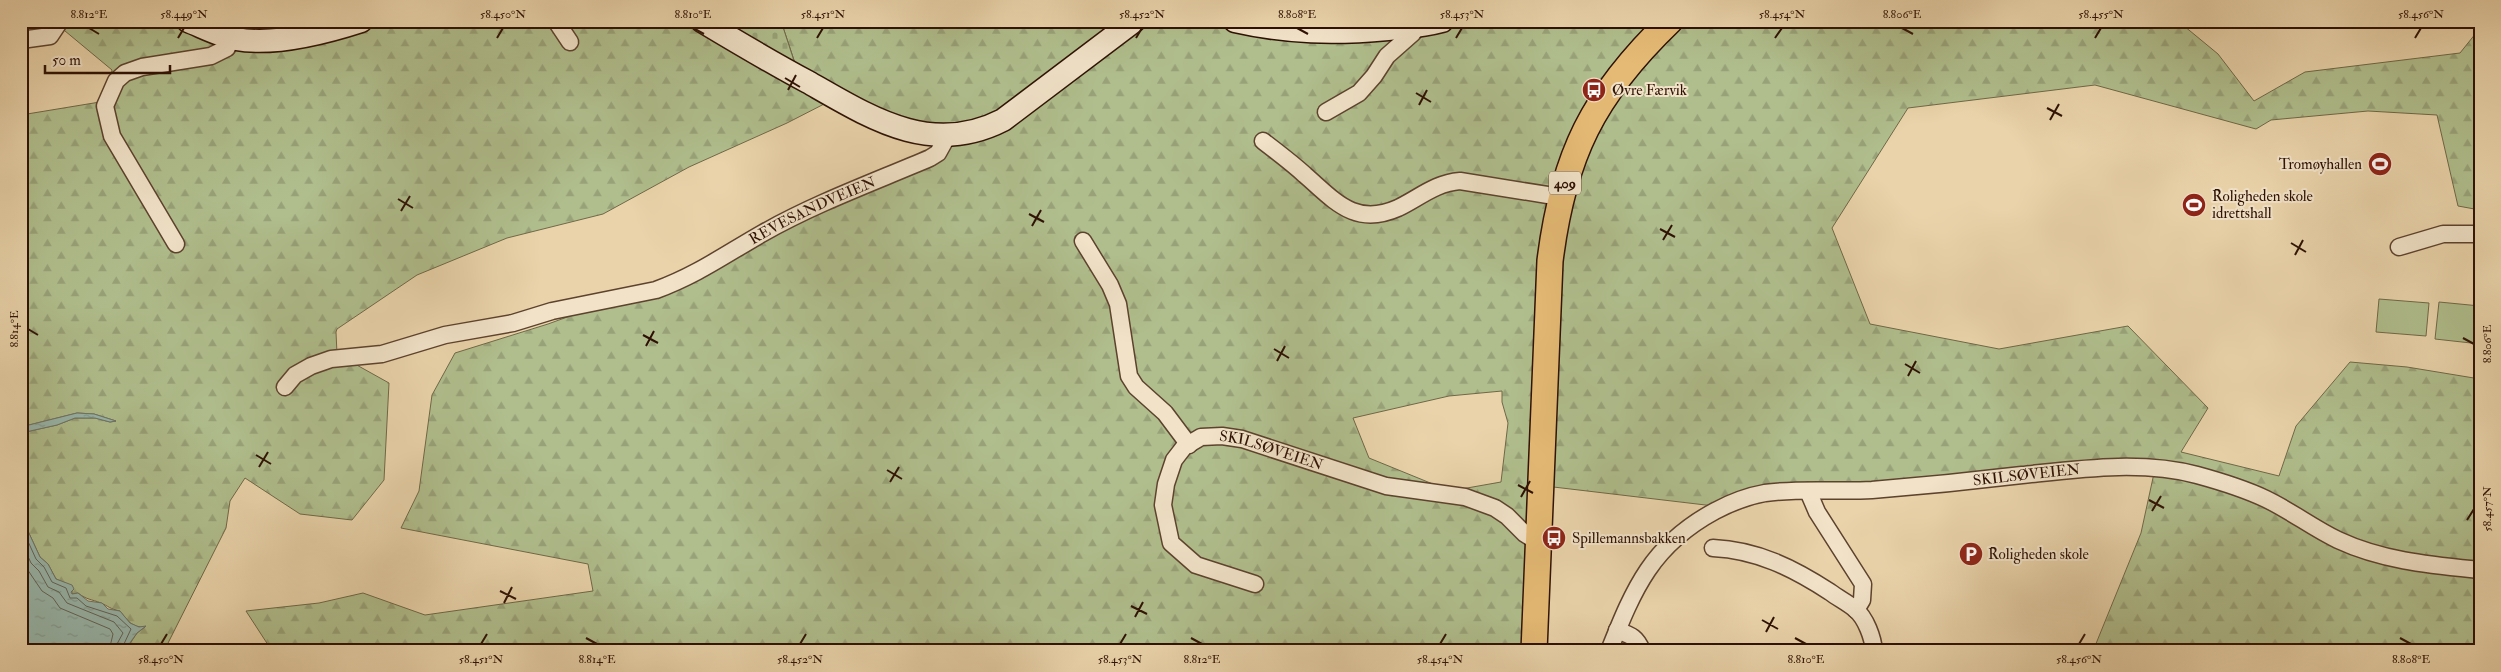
<svg xmlns="http://www.w3.org/2000/svg" width="2501" height="672" font-family="'IM FELL Double Pica',serif">
<style>
.forest{fill:url(#forest-firs);stroke:#6f6848;fill-rule:evenodd}
.cemetery{fill:url(#cemetery-stones);stroke:#6f6848}
.pitch{fill:#b0be8d;stroke:#6f6848}
.water{fill:url(#water-ripples);stroke:#6e7569}
.lines{fill:none;stroke-linecap:round;stroke-linejoin:round}
.shore{stroke:#636458;stroke-width:1}
.minor-casing{stroke:#5d422e;stroke-width:19}
.secondary-casing{stroke:#2e1104;stroke-width:25}
.primary-casing{stroke:#2e1104;stroke-width:28}
.minor{stroke:#f1e2c8;stroke-width:16}
.secondary{stroke:#f1e2c8;stroke-width:22}
.primary{stroke:#e5ba75;stroke-width:25}
.ticks{fill:none;stroke:#2e1104;stroke-width:2}
.labels{text-anchor:middle;stroke-width:4;stroke-linejoin:round;paint-order:stroke}
.shield{fill:#f1e2c8;stroke:#68503f;stroke-width:1}
.shield-label{font-size:14px;font-weight:bold;fill:#2e1104}
.poi-label{font-size:15px;fill:#2e1104;stroke:#f1e2c8;text-anchor:start}
.street-label{font-size:15px;fill:#2e1104;stroke:#f1e2c8}
.neatline{fill:none;stroke:#2e1104;stroke-width:2}
.ticks-label{font-size:12px;text-anchor:middle;fill:#2e1104}
</style>
<defs>
<pattern id="forest-firs" width="22" height="20" patternUnits="userSpaceOnUse" patternTransform="scale(1.25)"><rect width="22" height="20" fill="#b0be8d"/><path d="M5 1l3.5 6h-7zM16 11l3.5 6h-7z" fill="#98a278"/></pattern>
<pattern id="cemetery-stones" width="16" height="16" patternUnits="userSpaceOnUse" patternTransform="scale(1.25)"><rect width="16" height="16" fill="#b0be8d"/><path d="M2 7V4a2 2 0 0 1 4 0v3zM10 15v-3a2 2 0 0 1 4 0v3z" fill="#98a278"/></pattern>
<pattern id="water-ripples" width="26" height="14" patternUnits="userSpaceOnUse" patternTransform="scale(1.25)"><rect width="26" height="14" fill="#98b7ac"/><path d="M2 4q2-2 4 0t4 0M15 11q2-2 4 0t4 0" fill="none" stroke="#839c92"/></pattern>
</defs>
<rect width="100%" height="100%" fill="#ead3aa"/>
<filter id="stains"><feTurbulence type="fractalNoise" baseFrequency=".004" numOctaves="4"/><feColorMatrix values="0 0 0 0 .2 0 0 0 0 .09 0 0 0 0 .02 0 0 0 .5 -.17"/></filter>
<radialGradient id="worn" r=".72"><stop offset=".6" stop-color="#630" stop-opacity="0"/><stop offset="1" stop-color="#630" stop-opacity=".3"/></radialGradient>
<!-- forest -->
<path class="forest" d="M53 21H686L800 78 781 21H2178L2218 54 2254 101 2305 72 2460 53 2480 28V210L2458 206 2437 115 2368 111 2271 120 2256 129 2095 85 1908 108 1832 228 1870 324 1999 349 2128 326 2208 408 2181 452 2279 476 2296 426 2350 362 2407 367 2480 379V651H2093L2141 533 2156 464 1801 490 1714 506 1545 486 1537 651H272L246 611 319 603 363 593 425 615 593 591 588 564 401 528 419 491 432 395 455 353 548 324 730 258 818 214 908 175 946 148 828 102 787 123 689 167 603 214 507 238 417 275 337 329 336 332 337 354 389 383 384 480 352 520 300 514 245 478 230 501 226 528 164 651H128L127 648 137 633 145 627C132 628 127 620 120 611 110 609 108 606 101 603 91 599 87 600 78 593L72 594V586L56 579 48 564 40 557 21 516V433L57 425 75 418H95L110 422 116 421 94 414 77 413 21 427V115L106 101 112 70ZM1502 391V402L1508 423 1501 482 1450 491 1369 458 1353 418 1449 396Z"/>
<!-- cemetery -->
<path class="cemetery" d="M712 21H781L800 79Z"/>
<!-- pitch -->
<path class="pitch" d="M2379 299 2429 303 2426 336 2376 332Z
M2439 302 2480 306V344L2435 339Z"/>
<!-- water -->
<path class="water" d="M77 413 94 414 116 421 110 422 95 418H75L57 425 21 433V427Z
M21 516 40 557 48 564 56 579 72 585 74 589 71 592 72 594 78 593 88 601 102 603 108 609 120 611 130 623 139 627 146 626 137 633 127 647 128 651H21Z"/>
<g class="lines">
<!-- shore -->
<path class="shore" d="M21 526 36 559 44 567 52 582 66 588 70 598H77L86 606 117 616 131 629 123 646V651
M21 541 31 563 39 571 48 587 59 592 67 603 114 622 123 633 117 644 116 651
M21 560 42 591 53 598 60 608 110 629 113 634 109 651"/>
<!-- minor casing -->
<g class="minor-casing">
<g id="minor">
<path d="M556 21 570 42"/>
<path d="M21 40 50 36 60 21"/>
<path d="M1326 112 1359 93 1374 76 1387 56 1413 33V26"/>
<path d="M1263 141C1277 152 1292 163 1305 175 1335 201 1355 227 1398 208 1419 198 1435 183 1460 181L1560 197"/>
<path d="M1083 241 1110 285 1118 304 1129 376 1136 387 1165 413 1189 445"/>
<path d="M176 244 112 136 105 106 116 81 125 73 142 67 211 56 227 48 230 37"/>
<path d="M2399 247 2443 234H2480"/>
<path id="s1" d="M285 387 295 375 311 366 331 359 382 354 445 335 513 323 552 311 656 290C697 275 726 254 763 233 816 203 874 182 930 158L938 153 948 135"/>
<path d="M1808 491 1817 512 1863 584 1862 600 1856 610"/>
<path d="M1713 548C1757 550 1793 568 1830 592 1838 598 1848 603 1855 609 1866 618 1873 638 1874 651"/>
<path id="s2" d="M1255 584 1196 565 1171 543 1163 505 1166 484 1174 460 1184 447 1201 437 1222 436 1242 439 1386 486 1465 497 1495 508 1507 516 1525 534 1538 542"/>
<path d="M1617 630C1630 635 1637 637 1642 651"/>
<path id="s3" d="M1609 651C1634 588 1652 545 1715 511 1730 503 1748 496 1765 493 1800 488 1837 492 1872 490 1922 486 1972 481 2022 475 2079 469 2141 460 2197 475 2219 481 2245 489 2266 499 2291 511 2313 528 2338 540 2383 561 2431 565 2480 570"/>
</g>
</g>
<!-- secondary casing -->
<g class="secondary-casing">
<path id="secondary" d="M188 21C203 27 220 36 236 39 275 46 324 33 361 21
M702 21C737 42 772 63 808 82 871 118 931 157 1003 120L1134 21
M1235 21C1288 33 1334 34 1388 29 1406 27 1424 26 1442 21"/>
</g>
<!-- primary casing -->
<g class="primary-casing">
<path id="primary" d="M1534 651 1550 261C1563 156 1593 95 1670 21"/>
</g>
<!-- minor -->
<use href="#minor" class="minor"/>
<!-- secondary -->
<use href="#secondary" class="secondary"/>
<!-- primary -->
<use href="#primary" class="primary"/>
</g>
<!-- ticks -->
<path class="ticks" d="M89 28 99 34M693 28 704 34M1297 28 1308 34M1902 28 1913 34M178 38 184 28M497 38 503 28M817 38 823 28M1136 38 1142 28M1456 38 1462 28M1775 38 1782 28M2095 38 2101 28M2415 38 2421 28M785 78 800 87M788 90 796 75M1416 93 1431 102M1419 105 1427 90M2047 108 2062 116M2050 120 2059 104M398 199 413 208M401 211 410 196M1029 214 1044 222M1032 226 1041 210M1660 229 1675 237M1663 240 1672 225M2291 243 2306 252M2295 255 2303 240M28 329 38 335M643 335 658 343M2463 338 2474 344M646 346 654 331M1274 349 1289 358M1277 361 1285 346M1905 364 1920 373M1908 376 1916 361M256 455 271 464M259 467 268 452M887 470 902 479M890 482 899 467M1518 485 1533 493M1521 497 1530 481M2149 500 2164 508M2152 511 2161 496M2467 520 2474 509M500 591 516 599M504 603 512 587M1131 606 1147 614M1135 617 1143 602M1762 620 1778 629M1766 632 1774 617M586 638 597 644M1191 638 1202 644M1795 638 1806 644M2400 638 2411 644M161 644 167 634M481 644 487 634M800 644 806 634M1120 644 1126 634M1440 644 1446 634M2079 644 2085 634"/>
<!-- icons -->
<defs>
<g id="bus-disc" transform="scale(1.25)"><circle r="9.5" fill="#8f2418" stroke="#f1e2c8"/><path d="M-5-6H5V4H4V6H2V4H-2V6H-4V4H-5ZM-3.5-4V0h7V-4ZM-3.5 1.2v1.5H-2V1.2ZM2 1.2v1.5H3.5V1.2Z" fill="#fff"/></g>
<g id="stadium-disc" transform="scale(1.25)"><circle r="9.5" fill="#8f2418" stroke="#f1e2c8"/><path d="M0-5a6.5 5 0 1 0 0 10a6.5 5 0 1 0 0-10ZM-3.5-1.8h7v3.6h-7Z" fill="#fff"/></g>
<g id="parking-disc" transform="scale(1.25)"><circle r="9.5" fill="#8f2418" stroke="#f1e2c8"/><path d="M-3.5-5.5H1a3.5 3.5 0 0 1 0 7H-1V5.5H-3.5ZM-1-3.4V-.6H.8a1.4 1.4 0 0 0 0-2.8Z" fill="#fff"/></g>
</defs>
<g fill-rule="evenodd">
<use href="#bus-disc" x="1594" y="90"/>
<use href="#stadium-disc" x="2380" y="164"/>
<use href="#stadium-disc" x="2194" y="205"/>
<use href="#bus-disc" x="1554" y="538"/>
<use href="#parking-disc" x="1971" y="554"/>
</g>
<g class="labels">
<!-- shield labels -->
<rect class="shield" x="1549" y="171.5" width="32" height="23" rx="4"/>
<g class="shield-label">
<text x="1565" y="188">409</text>
</g>
<!-- poi labels -->
<g class="poi-label">
<text x="1612" y="95">Øvre Færvik</text>
<text x="2362" y="169" text-anchor="end">Tromøyhallen</text>
<text x="2212" y="201">Roligheden skole<tspan x="2212" dy="17">idrettshall</tspan></text>
<text x="1572" y="543">Spillemannsbakken</text>
<text x="1988" y="559">Roligheden skole</text>
</g>
<!-- street labels -->
<g class="street-label">
<text dy="5" stroke="none"><textPath href="#s1" startOffset="564">REVESANDVEIEN</textPath></text>
<text dy="5" stroke="none"><textPath href="#s2" startOffset="289">SKILSØVEIEN</textPath></text>
<text dy="5" stroke="none"><textPath href="#s3" startOffset="496">SKILSØVEIEN</textPath></text>
</g>
</g>
<!-- margin -->
<rect width="2501" height="672" fill="none" stroke="#ead3aa" stroke-width="55"/>
<!-- scale -->
<path d="M45 65v8h125v-8" fill="none" stroke="#2e1104" stroke-width="2.5"/>
<text x="52" y="65" font-size="15" fill="#2e1104" stroke="#f1e2c8" stroke-width="4" paint-order="stroke">50 m</text>
<rect x="28" y="28" width="2446" height="616" class="neatline"/>
<g class="ticks-label">
<text x="89" y="18">8.812°E</text>
<text x="184" y="18">58.449°N</text>
<text x="503" y="18">58.450°N</text>
<text x="693" y="18">8.810°E</text>
<text x="823" y="18">58.451°N</text>
<text x="1142" y="18">58.452°N</text>
<text x="1297" y="18">8.808°E</text>
<text x="1462" y="18">58.453°N</text>
<text x="1782" y="18">58.454°N</text>
<text x="1902" y="18">8.806°E</text>
<text x="2101" y="18">58.455°N</text>
<text x="2421" y="18">58.456°N</text>
<text transform="translate(14 329) rotate(-90)" y="4">8.814°E</text>
<text transform="translate(2487 344) rotate(-90)" y="4">8.806°E</text>
<text transform="translate(2487 509) rotate(-90)" y="4">58.457°N</text>
<text x="161" y="663">58.450°N</text>
<text x="481" y="663">58.451°N</text>
<text x="597" y="663">8.814°E</text>
<text x="800" y="663">58.452°N</text>
<text x="1120" y="663">58.453°N</text>
<text x="1202" y="663">8.812°E</text>
<text x="1440" y="663">58.454°N</text>
<text x="1806" y="663">8.810°E</text>
<text x="2079" y="663">58.456°N</text>
<text x="2411" y="663">8.808°E</text>
</g>
<rect width="100%" height="100%" filter="url(#stains)"/>
<rect width="100%" height="100%" fill="url(#worn)"/>
</svg>
